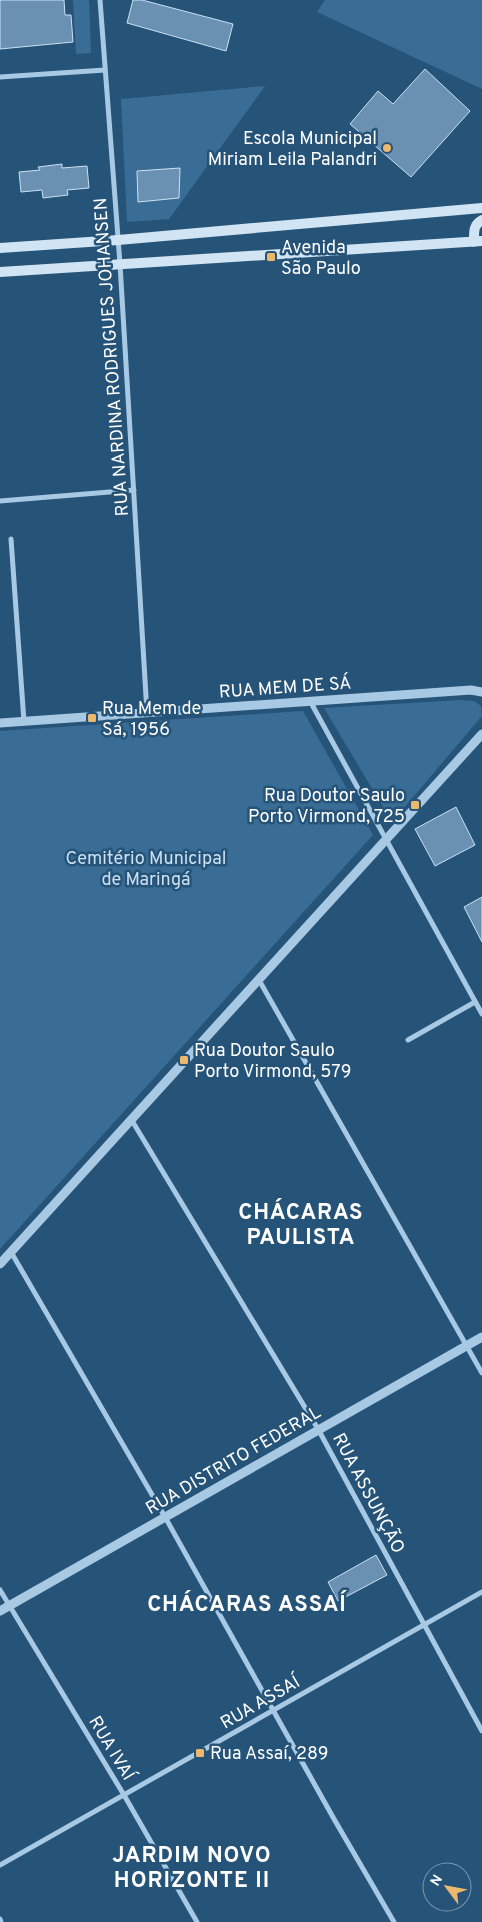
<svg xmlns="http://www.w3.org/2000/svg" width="482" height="1922" font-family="Overpass,sans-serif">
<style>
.green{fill:#396d95}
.building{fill:#6a91b1;stroke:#cae1f3}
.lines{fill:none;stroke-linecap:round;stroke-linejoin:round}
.minor{stroke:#a8c9e3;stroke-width:5}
.tertiary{stroke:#a8c9e3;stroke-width:9}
.secondary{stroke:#d0e4f3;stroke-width:10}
.poi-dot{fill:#ecb86d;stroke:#265378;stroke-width:2}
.labels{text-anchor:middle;stroke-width:5;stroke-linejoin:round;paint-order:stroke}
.poi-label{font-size:18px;fill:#fff;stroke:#265378;text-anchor:start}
.street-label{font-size:18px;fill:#fff;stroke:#265378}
.park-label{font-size:18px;fill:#cae1f3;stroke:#265378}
.district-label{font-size:22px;font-weight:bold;letter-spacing:1px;fill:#fff;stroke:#265378}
</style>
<rect width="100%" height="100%" fill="#265378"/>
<!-- green -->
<path class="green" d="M73 0H89L91 53 76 54Z
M325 0H482V89L317 12Z
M265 86 169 219 127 222 121 99Z
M460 700 474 701 481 706 482 716 392 822 324 708Z
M303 711 373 835 0 1249V731Z"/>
<!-- building -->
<path class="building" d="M0 0H64L65 15H71L73 42 0 49Z
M133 0H142L233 24 226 51 127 23Z
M425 69 470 111 411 177 350 124 378 91 393 104Z
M62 164V168L87 166 89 188 67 190 68 195 43 198 42 190 21 192 19 172 40 170 38 167Z
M180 168 179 198 138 202 137 171Z
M456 807 475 845 435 866 415 829Z
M482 897V942L464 907Z
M376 1555 387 1575 338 1601 328 1582Z"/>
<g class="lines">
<!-- minor -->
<path class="minor" d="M100 0 120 264 147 713
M0 77 105 70
M0 501 134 490
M11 539 24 722
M310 701 482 1014
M259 980 482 1373
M408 1040 475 1002
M131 1119 318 1429 482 1731
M11 1252 165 1517 334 1819 394 1922
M0 1590 124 1795 197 1922
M0 1865 482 1592
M0 1919 1 1922"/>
<!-- tertiary -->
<path class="tertiary" d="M0 723 471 690 482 692
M0 1264 482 734
M0 1611 482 1337"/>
<!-- secondary -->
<path class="secondary" d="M474 242C474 232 473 225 482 220
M0 248 118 240 482 208
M0 272 482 241"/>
</g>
<!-- markers -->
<g class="poi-dot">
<circle cx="387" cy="148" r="5"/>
<rect x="266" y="252" width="10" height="10" rx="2.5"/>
<rect x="87" y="713" width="10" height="10" rx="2.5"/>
<rect x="410" y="800" width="10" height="10" rx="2.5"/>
<rect x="179" y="1055" width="10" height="10" rx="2.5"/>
<rect x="195" y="1748" width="10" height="10" rx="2.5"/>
</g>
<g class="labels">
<!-- poi labels -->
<g class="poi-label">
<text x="377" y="144" text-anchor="end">Escola Municipal<tspan x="377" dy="21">Miriam Leila Palandri</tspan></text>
<text x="281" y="253">Avenida<tspan x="281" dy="21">São Paulo</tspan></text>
<text x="102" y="714">Rua Mem de<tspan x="102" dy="21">Sá, 1956</tspan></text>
<text x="405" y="801" text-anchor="end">Rua Doutor Saulo<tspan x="405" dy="21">Porto Virmond, 725</tspan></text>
<text x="194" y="1056">Rua Doutor Saulo<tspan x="194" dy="21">Porto Virmond, 579</tspan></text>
<text x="210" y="1759">Rua Assaí, 289</text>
</g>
<!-- street labels -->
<g class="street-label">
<text transform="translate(111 357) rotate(-94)" y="6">RUA NARDINA RODRIGUES JOHANSEN</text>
<text transform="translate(285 687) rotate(-4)" y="6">RUA MEM DE SÁ</text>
<text transform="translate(233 1460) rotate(-30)" y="6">RUA DISTRITO FEDERAL</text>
<text transform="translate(369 1493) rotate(62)" y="6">RUA ASSUNÇÃO</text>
<text transform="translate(260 1702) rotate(-30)" y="6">RUA ASSAÍ</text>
<text transform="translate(112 1748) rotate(59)" y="6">RUA IVAÍ</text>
</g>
<!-- park labels -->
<g class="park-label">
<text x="146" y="864">Cemitério Municipal<tspan x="146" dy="21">de Maringá</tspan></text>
</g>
<!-- district labels -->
<g class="district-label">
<text x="301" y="1219">CHÁCARAS<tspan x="301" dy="25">PAULISTA</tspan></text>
<text x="247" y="1611">CHÁCARAS ASSAÍ</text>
<text x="192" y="1862">JARDIM NOVO<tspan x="192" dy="25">HORIZONTE II</tspan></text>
</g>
</g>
<!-- north arrow -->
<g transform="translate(447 1887) rotate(302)"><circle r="24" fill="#265378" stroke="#7d98ae"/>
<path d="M0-4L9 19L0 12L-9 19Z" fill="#ecb86d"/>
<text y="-8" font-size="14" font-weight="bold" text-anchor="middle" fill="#ffffff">N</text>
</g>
</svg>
